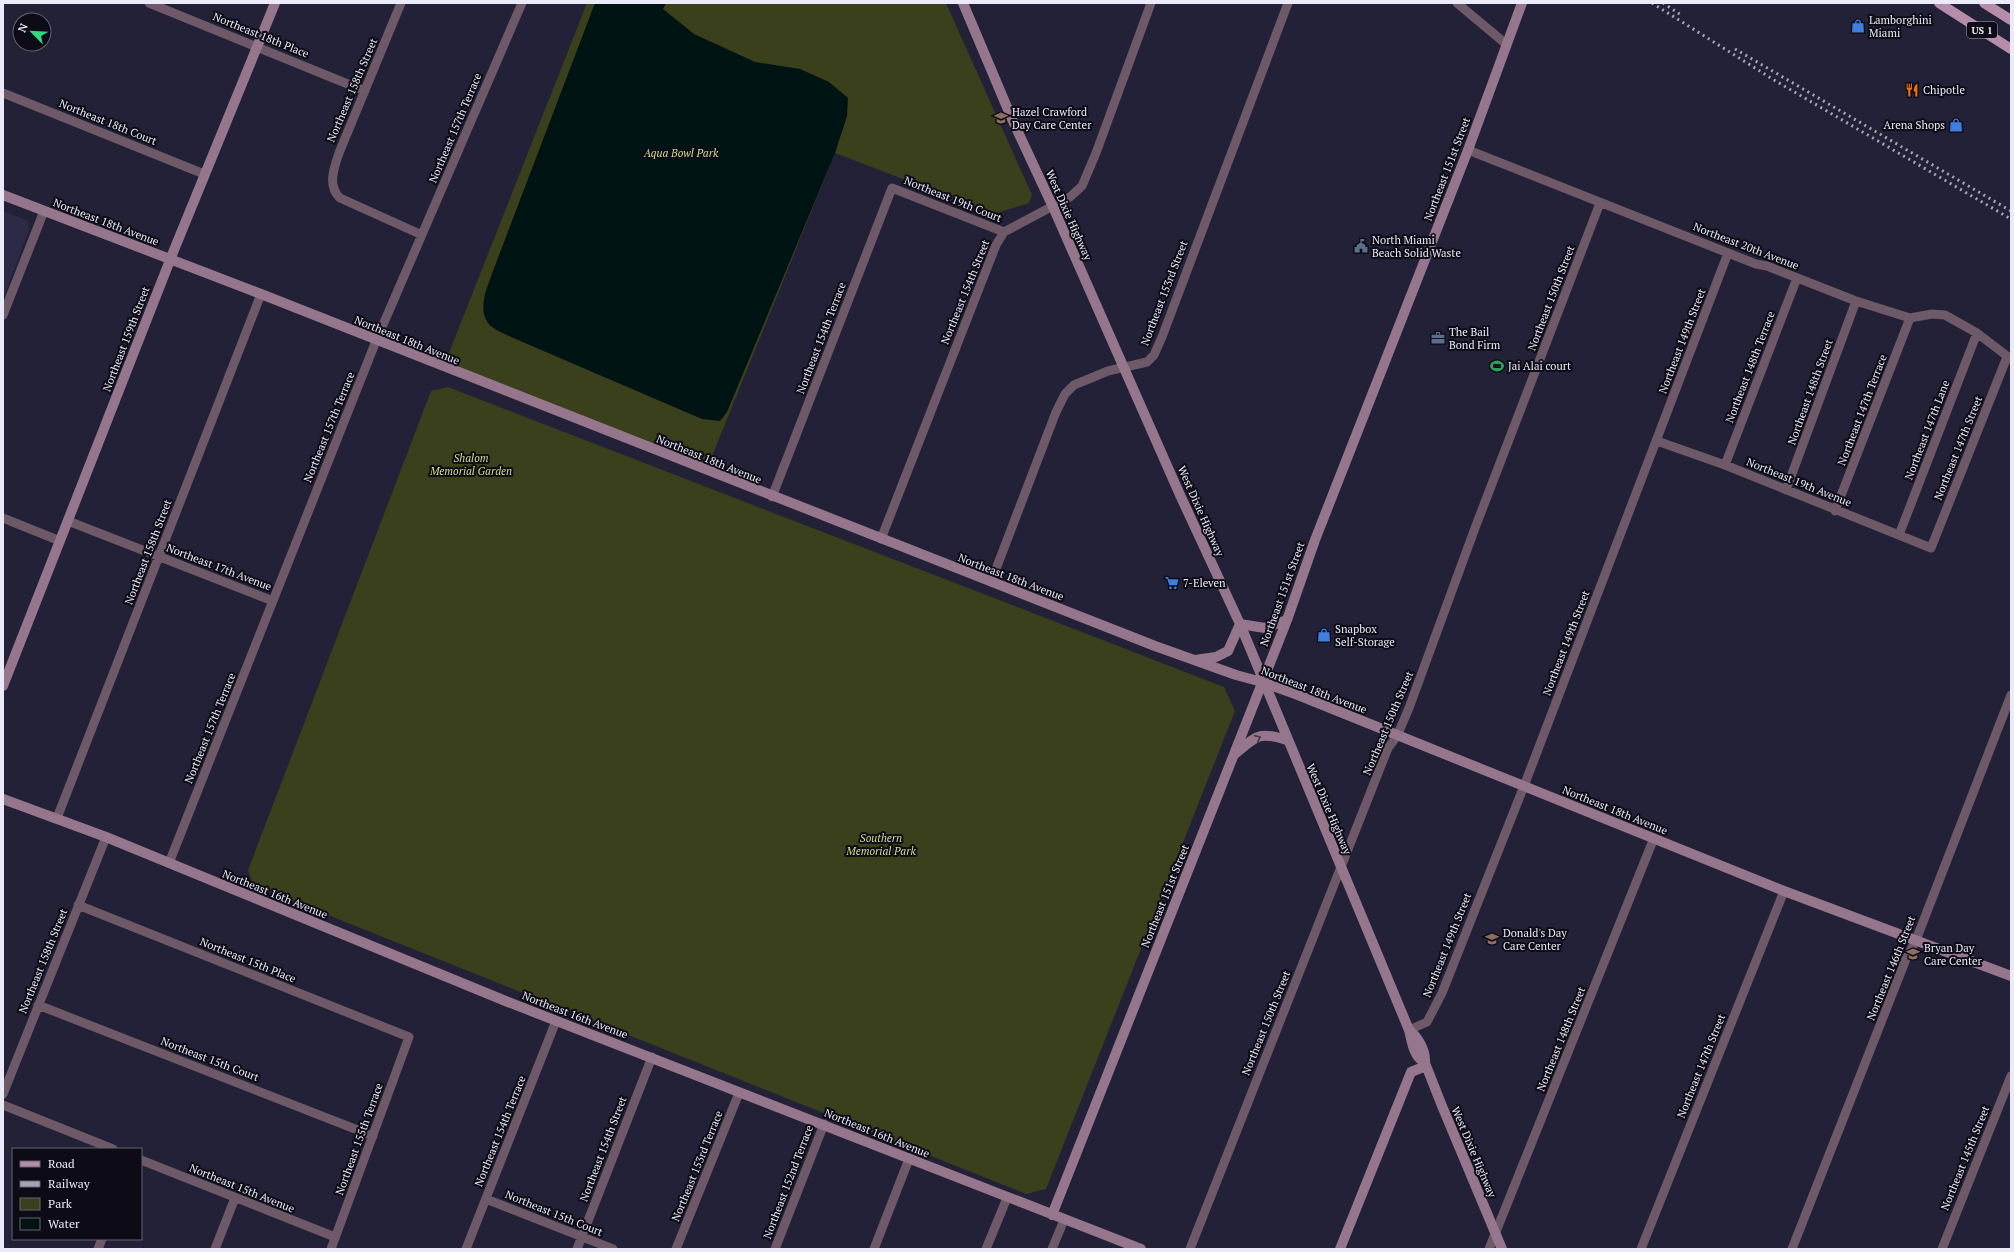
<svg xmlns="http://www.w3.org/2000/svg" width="2014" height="1252" font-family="'PT Serif',serif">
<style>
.built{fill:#2d2a46}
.green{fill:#3a3f1c}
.water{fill:#001414}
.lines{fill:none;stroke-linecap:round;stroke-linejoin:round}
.street{stroke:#6d5967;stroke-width:9}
.secondary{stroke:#96768c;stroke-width:10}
.primary{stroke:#b58caa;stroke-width:10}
.rail{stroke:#a5a4b6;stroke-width:3;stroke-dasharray:2 4;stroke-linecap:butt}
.oneway{stroke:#443645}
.labels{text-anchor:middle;stroke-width:4;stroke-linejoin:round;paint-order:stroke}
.shield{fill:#0d0c16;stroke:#a8a7b5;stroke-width:1}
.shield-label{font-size:10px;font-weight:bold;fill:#eaeaf9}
.poi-label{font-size:11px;fill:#eaeaf9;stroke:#0d0c16;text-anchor:start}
.street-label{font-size:11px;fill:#eaeaf9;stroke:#0d0c16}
.park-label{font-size:11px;font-style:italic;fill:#d3df8d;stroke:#0d0c16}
</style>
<rect width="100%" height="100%" fill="#232137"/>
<!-- built -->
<path class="built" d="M3 211 28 221 29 230 3 299Z"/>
<!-- green -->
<path class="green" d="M587 3H946L1032 195 1029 203 994 214 835 153 706 471 443 368Z
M448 387 1224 687 1235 711 1046 1189 1026 1194 253 885 248 870 431 391Z"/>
<!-- water -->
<path class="water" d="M595 3H666L663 9 694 34 755 62 800 69 829 82 848 98 847 116 835 153 727 412 720 421 702 419 511 337C505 334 497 331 492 327 475 313 487 288 493 271Z"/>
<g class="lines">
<!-- street -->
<path class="street" d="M149 3 365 91
M401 3 339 153C334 168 327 186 340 198L422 235
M1457 3 1506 44
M3 93 204 174
M1468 150 1756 264 1767 266 1856 301 1910 318 1932 314 1945 315 1977 333 2011 359
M3 315 44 211
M1657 441 1725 465 1931 548 2007 357
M1725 465 1797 278
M1786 490 1856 301
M772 497 892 188 1004 232
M1835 511 1910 318
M3 518 60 541
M68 521 273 601
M1899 535 1977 333
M881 539 996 245 1004 232 1070 197 1082 186 1096 153 1151 3
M991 582 1056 412 1065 394 1074 385 1108 371 1147 362 1154 355 1162 337 1288 3
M57 818 261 294
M169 863 376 341 522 3
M78 905 409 1037 331 1249
M38 1005 373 1136
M1409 1030 1427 1022 1442 993 1524 786 1728 253
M3 1094 106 837
M3 1105 113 1149
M141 1160 335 1237
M486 1199 613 1249
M98 1249 102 1239
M215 1249 235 1198
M466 1249 556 1021
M577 1249 652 1057
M676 1249 739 1093
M775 1249 824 1124
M874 1249 909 1159
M986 1249 1007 1198
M1052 1249 1064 1220
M1190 1249 1388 748 1397 736 1409 708 1475 528 1600 203
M1489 1249 1654 838
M1641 1249 1784 891
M1792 1249 1906 959 1916 940 2011 695
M1942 1249 2011 1076"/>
<!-- secondary -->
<path class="secondary" d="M963 3 1012 119 1053 207 1180 495 1240 624 1409 1030C1412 1042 1413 1056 1425 1063
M3 195 261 294 1155 646 1236 675 1262 682 1298 695 1784 891 2011 976
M1240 624 1265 628 1287 620
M1195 660 1216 657 1228 651 1240 624
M3 686 174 250 275 3
M1235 754C1257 736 1258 731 1287 740
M3 799 106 837 508 1002 1141 1249
M1410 1031C1419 1038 1426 1052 1425 1063L1442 1106 1502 1249
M1052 1215 1287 620 1315 540 1468 150 1522 3
M1340 1249 1411 1072 1426 1066"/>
<!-- primary -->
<path class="primary" d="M1939 3 2011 49
M1984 3 2011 20"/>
<!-- rail -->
<path class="rail" d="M1652 3 1774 80 2011 219
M1663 3 1681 15
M1735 49 2011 211"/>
</g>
<!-- one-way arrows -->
<defs><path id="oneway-chevron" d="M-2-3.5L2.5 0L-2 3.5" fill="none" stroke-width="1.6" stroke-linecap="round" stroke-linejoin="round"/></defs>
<use class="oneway" href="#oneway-chevron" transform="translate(1258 738) rotate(-25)"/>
<!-- icons -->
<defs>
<g id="shop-bare" transform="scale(1.08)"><path d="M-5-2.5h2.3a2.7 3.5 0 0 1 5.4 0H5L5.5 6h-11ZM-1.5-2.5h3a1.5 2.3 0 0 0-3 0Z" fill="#3f7fe0" stroke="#0d0c16" stroke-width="2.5" paint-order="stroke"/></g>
<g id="restaurant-bare" transform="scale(1.08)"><path d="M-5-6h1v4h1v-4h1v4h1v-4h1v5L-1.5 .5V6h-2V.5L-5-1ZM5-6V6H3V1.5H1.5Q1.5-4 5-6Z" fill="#e8710a" stroke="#0d0c16" stroke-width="2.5" paint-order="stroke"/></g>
<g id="school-bare" transform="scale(1.08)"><path d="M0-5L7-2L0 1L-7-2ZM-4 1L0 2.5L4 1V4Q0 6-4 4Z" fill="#8d6e63" stroke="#0d0c16" stroke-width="2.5" paint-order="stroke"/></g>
<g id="civic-bare" transform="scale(1.08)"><path d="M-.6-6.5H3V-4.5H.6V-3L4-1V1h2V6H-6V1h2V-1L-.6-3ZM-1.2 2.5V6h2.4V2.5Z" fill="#5c6f8a" stroke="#0d0c16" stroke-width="2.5" paint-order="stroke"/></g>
<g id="office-bare" transform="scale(1.08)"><path d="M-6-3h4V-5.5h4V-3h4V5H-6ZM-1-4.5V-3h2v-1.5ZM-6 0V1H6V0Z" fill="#5c6f8a" stroke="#0d0c16" stroke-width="2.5" paint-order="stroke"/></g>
<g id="stadium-bare" transform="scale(1.08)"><path d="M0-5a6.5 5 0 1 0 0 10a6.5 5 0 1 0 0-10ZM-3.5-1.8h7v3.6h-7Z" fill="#2e9e5b" stroke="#0d0c16" stroke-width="2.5" paint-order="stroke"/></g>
<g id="supermarket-bare" transform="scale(1.08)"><path d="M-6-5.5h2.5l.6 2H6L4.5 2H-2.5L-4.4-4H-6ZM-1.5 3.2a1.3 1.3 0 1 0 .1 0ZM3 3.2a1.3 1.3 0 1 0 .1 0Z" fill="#3f7fe0" stroke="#0d0c16" stroke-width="2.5" paint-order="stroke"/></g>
</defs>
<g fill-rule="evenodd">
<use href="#shop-bare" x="1858" y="26"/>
<use href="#restaurant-bare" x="1912" y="90"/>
<use href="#school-bare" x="1001" y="118"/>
<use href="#shop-bare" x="1956" y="125"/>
<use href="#civic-bare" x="1361" y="246"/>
<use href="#office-bare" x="1438" y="338"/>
<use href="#stadium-bare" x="1497" y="366"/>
<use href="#supermarket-bare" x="1172" y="583"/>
<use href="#shop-bare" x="1324" y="635"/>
<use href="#school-bare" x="1492" y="939"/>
<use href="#school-bare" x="1913" y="954"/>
</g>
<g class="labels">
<!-- shield labels -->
<rect class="shield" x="1967" y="22" width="30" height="16" rx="3"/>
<g class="shield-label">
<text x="1982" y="34">US 1</text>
</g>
<!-- poi labels -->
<g class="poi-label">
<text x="1869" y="24">Lamborghini<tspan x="1869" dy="13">Miami</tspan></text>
<text x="1923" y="94">Chipotle</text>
<text x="1012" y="116">Hazel Crawford<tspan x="1012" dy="13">Day Care Center</tspan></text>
<text x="1945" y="129" text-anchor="end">Arena Shops</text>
<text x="1372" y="244">North Miami<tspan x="1372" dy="13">Beach Solid Waste</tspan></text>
<text x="1449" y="336">The Bail<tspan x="1449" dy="13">Bond Firm</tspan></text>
<text x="1508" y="370">Jai Alai court</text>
<text x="1183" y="587">7-Eleven</text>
<text x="1335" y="633">Snapbox<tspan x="1335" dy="13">Self-Storage</tspan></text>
<text x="1503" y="937">Donald's Day<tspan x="1503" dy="13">Care Center</tspan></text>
<text x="1924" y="952">Bryan Day<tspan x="1924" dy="13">Care Center</tspan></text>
</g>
<!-- street labels -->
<g class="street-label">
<text transform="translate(261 35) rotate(22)" y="4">Northeast 18th Place</text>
<text transform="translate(352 90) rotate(-67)" y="4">Northeast 158th Street</text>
<text transform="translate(108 122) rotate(22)" y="4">Northeast 18th Court</text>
<text transform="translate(455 128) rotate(-67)" y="4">Northeast 157th Terrace</text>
<text transform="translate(1447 169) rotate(-69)" y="4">Northeast 151st Street</text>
<text transform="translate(953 199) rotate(22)" y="4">Northeast 19th Court</text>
<text transform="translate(1069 215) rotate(66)" y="4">West Dixie Highway</text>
<text transform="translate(106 222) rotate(21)" y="4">Northeast 18th Avenue</text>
<text transform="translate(1746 246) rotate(21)" y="4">Northeast 20th Avenue</text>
<text transform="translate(965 292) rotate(-68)" y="4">Northeast 154th Street</text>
<text transform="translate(1164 293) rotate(-69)" y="4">Northeast 153rd Street</text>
<text transform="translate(1551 298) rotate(-69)" y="4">Northeast 150th Street</text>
<text transform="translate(821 338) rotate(-69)" y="4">Northeast 154th Terrace</text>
<text transform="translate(126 339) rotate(-69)" y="4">Northeast 159th Street</text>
<text transform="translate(407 340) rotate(22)" y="4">Northeast 18th Avenue</text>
<text transform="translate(1682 341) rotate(-69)" y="4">Northeast 149th Street</text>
<text transform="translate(1750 367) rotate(-69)" y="4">Northeast 148th Terrace</text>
<text transform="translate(1810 392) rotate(-70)" y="4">Northeast 148th Street</text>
<text transform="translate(1862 410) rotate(-69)" y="4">Northeast 147th Terrace</text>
<text transform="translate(329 427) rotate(-68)" y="4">Northeast 157th Terrace</text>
<text transform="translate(1927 430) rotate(-69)" y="4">Northeast 147th Lane</text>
<text transform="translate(1958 448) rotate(-68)" y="4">Northeast 147th Street</text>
<text transform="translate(709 459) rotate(22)" y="4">Northeast 18th Avenue</text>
<text transform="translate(1799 482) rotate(22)" y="4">Northeast 19th Avenue</text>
<text transform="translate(1201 511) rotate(66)" y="4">West Dixie Highway</text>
<text transform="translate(148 552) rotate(-69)" y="4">Northeast 158th Street</text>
<text transform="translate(219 567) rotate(21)" y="4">Northeast 17th Avenue</text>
<text transform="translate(1011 577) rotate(21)" y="4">Northeast 18th Avenue</text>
<text transform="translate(1282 594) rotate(-70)" y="4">Northeast 151st Street</text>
<text transform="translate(1566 643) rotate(-69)" y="4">Northeast 149th Street</text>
<text transform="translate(1314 690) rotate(21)" y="4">Northeast 18th Avenue</text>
<text transform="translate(1388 723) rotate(-67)" y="4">Northeast 150th Street</text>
<text transform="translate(210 728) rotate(-68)" y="4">Northeast 157th Terrace</text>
<text transform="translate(1329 809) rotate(67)" y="4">West Dixie Highway</text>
<text transform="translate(1615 810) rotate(22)" y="4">Northeast 18th Avenue</text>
<text transform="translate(275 894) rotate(22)" y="4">Northeast 16th Avenue</text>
<text transform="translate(1165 896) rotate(-68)" y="4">Northeast 151st Street</text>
<text transform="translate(1447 945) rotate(-68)" y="4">Northeast 149th Street</text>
<text transform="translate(248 960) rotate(22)" y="4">Northeast 15th Place</text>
<text transform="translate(43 961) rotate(-68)" y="4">Northeast 158th Street</text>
<text transform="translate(1891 968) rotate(-68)" y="4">Northeast 146th Street</text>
<text transform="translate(575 1015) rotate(21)" y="4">Northeast 16th Avenue</text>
<text transform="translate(1266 1023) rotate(-68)" y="4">Northeast 150th Street</text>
<text transform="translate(1561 1039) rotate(-68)" y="4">Northeast 148th Street</text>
<text transform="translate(210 1059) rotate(21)" y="4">Northeast 15th Court</text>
<text transform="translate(1701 1066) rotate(-68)" y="4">Northeast 147th Street</text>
<text transform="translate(500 1131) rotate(-68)" y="4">Northeast 154th Terrace</text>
<text transform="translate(877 1133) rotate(22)" y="4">Northeast 16th Avenue</text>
<text transform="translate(359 1139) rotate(-70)" y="4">Northeast 155th Terrace</text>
<text transform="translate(603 1149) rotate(-69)" y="4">Northeast 154th Street</text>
<text transform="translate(1474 1152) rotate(67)" y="4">West Dixie Highway</text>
<text transform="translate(1965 1158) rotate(-68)" y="4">Northeast 145th Street</text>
<text transform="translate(697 1166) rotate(-68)" y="4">Northeast 153rd Terrace</text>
<text transform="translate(788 1182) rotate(-69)" y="4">Northeast 152nd Terrace</text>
<text transform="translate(242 1188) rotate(22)" y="4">Northeast 15th Avenue</text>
<text transform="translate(554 1213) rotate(22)" y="4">Northeast 15th Court</text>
</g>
<!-- park labels -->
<g class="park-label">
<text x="681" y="157">Aqua Bowl Park</text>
<text x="471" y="462">Shalom<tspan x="471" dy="13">Memorial Garden</tspan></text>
<text x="881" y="842">Southern<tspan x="881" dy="13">Memorial Park</tspan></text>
</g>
</g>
<!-- border -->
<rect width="2014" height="1252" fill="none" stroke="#eaeaf9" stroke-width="8"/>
<!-- legend -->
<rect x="12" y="1148" width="130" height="92" fill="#0d0c16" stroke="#656571"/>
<rect x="20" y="1161" width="20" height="6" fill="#b58caa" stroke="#656571"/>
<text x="48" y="1168" font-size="12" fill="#eaeaf9">Road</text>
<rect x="20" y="1181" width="20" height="6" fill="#a5a4b6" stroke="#656571"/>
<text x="48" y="1188" font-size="12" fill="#eaeaf9">Railway</text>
<rect x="20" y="1198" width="20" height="12" fill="#3a3f1c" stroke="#656571"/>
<text x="48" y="1208" font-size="12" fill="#eaeaf9">Park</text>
<rect x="20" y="1218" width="20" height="12" fill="#001414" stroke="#656571"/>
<text x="48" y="1228" font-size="12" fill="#eaeaf9">Water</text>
<!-- north arrow -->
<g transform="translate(32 32) rotate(294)"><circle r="19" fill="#0d0c16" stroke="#656571"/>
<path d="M0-3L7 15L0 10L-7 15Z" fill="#31d882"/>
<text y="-6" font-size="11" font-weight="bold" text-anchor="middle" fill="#eaeaf9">N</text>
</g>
</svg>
